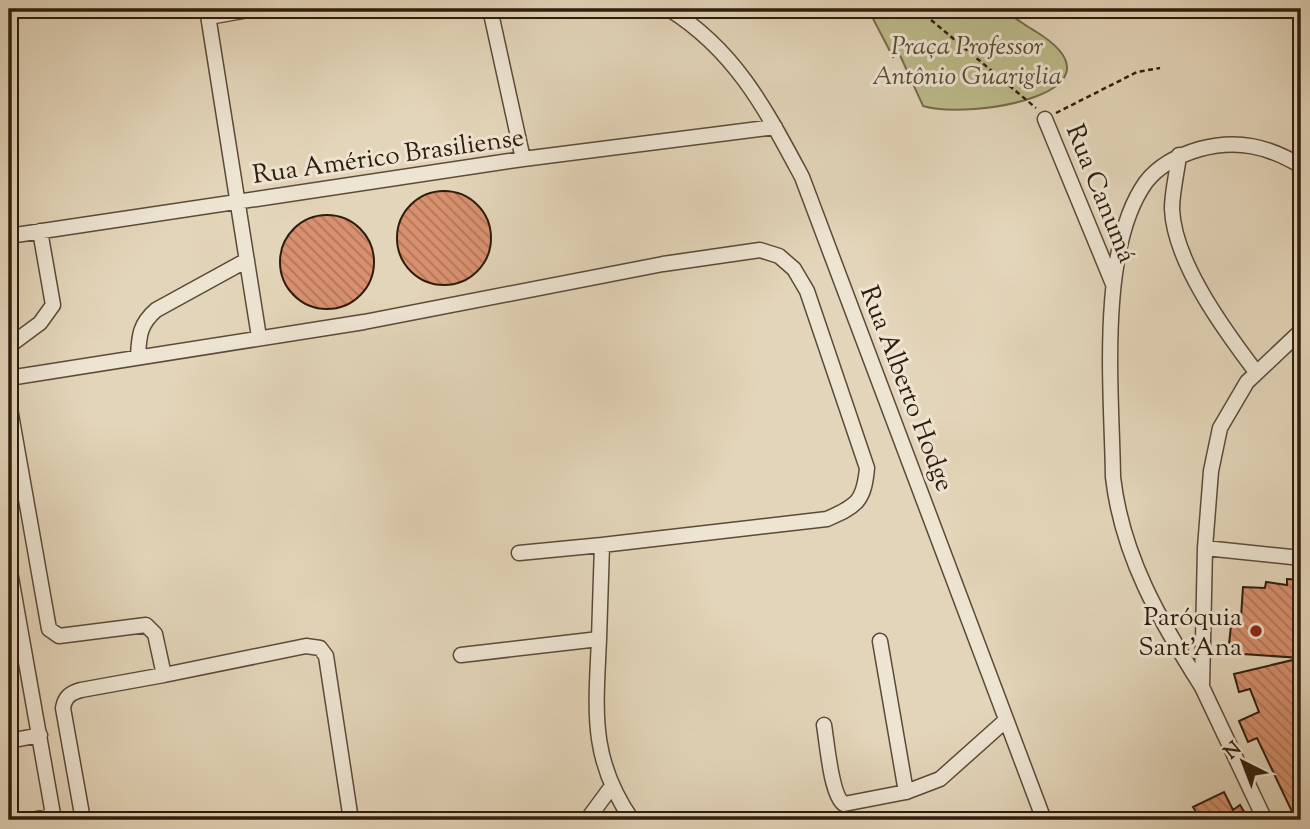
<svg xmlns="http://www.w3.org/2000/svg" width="1310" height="829" font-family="'Sorts Mill Goudy',serif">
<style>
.park{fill:#bcbb8a;stroke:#766c4b;stroke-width:2}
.building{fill:url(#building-back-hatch);stroke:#2f1c0c;stroke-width:2}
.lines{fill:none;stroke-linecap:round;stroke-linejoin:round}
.minor-casing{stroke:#5c4a37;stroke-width:17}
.path{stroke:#2f1c0c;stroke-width:2.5;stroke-dasharray:5 3.5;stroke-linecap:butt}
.minor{stroke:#ede4d2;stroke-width:14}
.poi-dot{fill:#8f2418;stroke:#ede4d2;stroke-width:2.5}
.labels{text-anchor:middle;stroke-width:6;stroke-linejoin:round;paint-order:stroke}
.park-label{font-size:26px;font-style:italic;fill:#594c32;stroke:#ede4d2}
.street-label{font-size:26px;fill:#2f1c0c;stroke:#ede4d2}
.poi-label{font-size:26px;fill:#2f1c0c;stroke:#ede4d2;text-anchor:end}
</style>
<defs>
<pattern id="building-back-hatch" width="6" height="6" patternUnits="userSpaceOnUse" patternTransform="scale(1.75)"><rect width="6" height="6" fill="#d8906e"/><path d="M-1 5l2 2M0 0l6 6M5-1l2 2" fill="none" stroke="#b07559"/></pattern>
</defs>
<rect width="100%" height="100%" fill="#e3d5b9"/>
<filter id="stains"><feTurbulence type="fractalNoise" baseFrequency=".00286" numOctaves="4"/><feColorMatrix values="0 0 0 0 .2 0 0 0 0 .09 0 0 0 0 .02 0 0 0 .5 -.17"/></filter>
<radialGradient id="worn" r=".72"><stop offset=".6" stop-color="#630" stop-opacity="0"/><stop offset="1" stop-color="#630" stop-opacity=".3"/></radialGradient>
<!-- park -->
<path class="park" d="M868 9C901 9 933 9 966 9 975 9 989 6 998 9 1010 13 1024 25 1035 31 1136 93 970 120 923 106L899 53 893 57Z"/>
<!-- building -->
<path class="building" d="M397 238a47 47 0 1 1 94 0a47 47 0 1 1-94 0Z
M280 262a47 47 0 1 1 94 0a47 47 0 1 1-94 0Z
M1287 579 1301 580V820H1296L1257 738 1248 742 1239 721 1259 712 1250 689 1239 692 1234 674 1301 658 1228 653 1232 617H1241L1243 587 1265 588 1266 582 1287 585Z
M1224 792 1233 810 1240 805 1249 820H1201L1193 807Z"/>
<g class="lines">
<!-- minor casing -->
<g class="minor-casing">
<path id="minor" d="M207 9 259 337
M490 9 523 159
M669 9C736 51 766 110 802 177L1044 820
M209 17 254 9
M1045 119 1113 284
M1179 155C1177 173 1172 192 1172 209 1174 262 1225 331 1256 372
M9 236 523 159 775 127
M9 346 40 323 53 305 40 231
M138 356C139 335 140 324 156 310L247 260
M9 378 364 322 663 264 760 250 779 256 794 269 807 291 867 468C864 501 857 506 827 519L602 545
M9 403 49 629 59 636 146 625 155 634 164 675 81 690C70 693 65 697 63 708L83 820
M1205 548 1301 558
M9 566 54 820
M599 639C596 710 589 758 632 820
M880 641 906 792
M461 655 599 639 602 545 519 553
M164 675 306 646 320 648 326 656 351 820
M1202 687C1160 621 1122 556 1113 477 1112 395 1097 250 1146 182 1160 164 1179 155 1200 149 1237 139 1268 146 1301 166
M824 725C827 742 831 796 844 804L906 792 940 779 1005 721
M9 741 40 735
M31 820 53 816
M587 820 612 786
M1265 820 1202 687 1205 548 1211 471 1220 428 1247 382 1301 331"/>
</g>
<!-- path -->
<path class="path" d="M918 9 1036 108
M1056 113 1137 72 1160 68"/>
<!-- minor -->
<use href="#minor" class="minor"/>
</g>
<!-- markers -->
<circle class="poi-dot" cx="1256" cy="631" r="7"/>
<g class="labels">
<!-- park labels -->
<g class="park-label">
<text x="967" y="54">Praça Professor<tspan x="967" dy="30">Antônio Guariglia</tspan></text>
</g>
<!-- street labels -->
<g class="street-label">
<text transform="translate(388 155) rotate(-8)" y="9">Rua Américo Brasiliense</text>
<text transform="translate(1102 193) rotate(68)" y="9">Rua Canumá</text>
<text transform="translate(908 388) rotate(69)" y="9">Rua Alberto Hodge</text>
</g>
<!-- poi labels -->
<g class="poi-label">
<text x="1242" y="625">Paróquia<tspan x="1242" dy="30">Sant’Ana</tspan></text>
</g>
</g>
<!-- margin -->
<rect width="1310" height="829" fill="none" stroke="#e3d5b9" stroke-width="35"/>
<rect x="10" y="10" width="1289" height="808" fill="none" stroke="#2f1c0c" stroke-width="3.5"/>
<rect x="18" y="18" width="1275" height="794" fill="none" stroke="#2f1c0c" stroke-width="2"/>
<!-- north arrow -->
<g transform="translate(1243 762) rotate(318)" stroke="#ede4d2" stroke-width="5" paint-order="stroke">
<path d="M0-5L12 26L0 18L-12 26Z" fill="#2f1c0c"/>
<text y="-10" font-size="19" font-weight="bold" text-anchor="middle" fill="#2f1c0c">N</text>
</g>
<rect width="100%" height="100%" filter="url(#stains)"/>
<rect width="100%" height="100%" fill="url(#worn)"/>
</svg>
